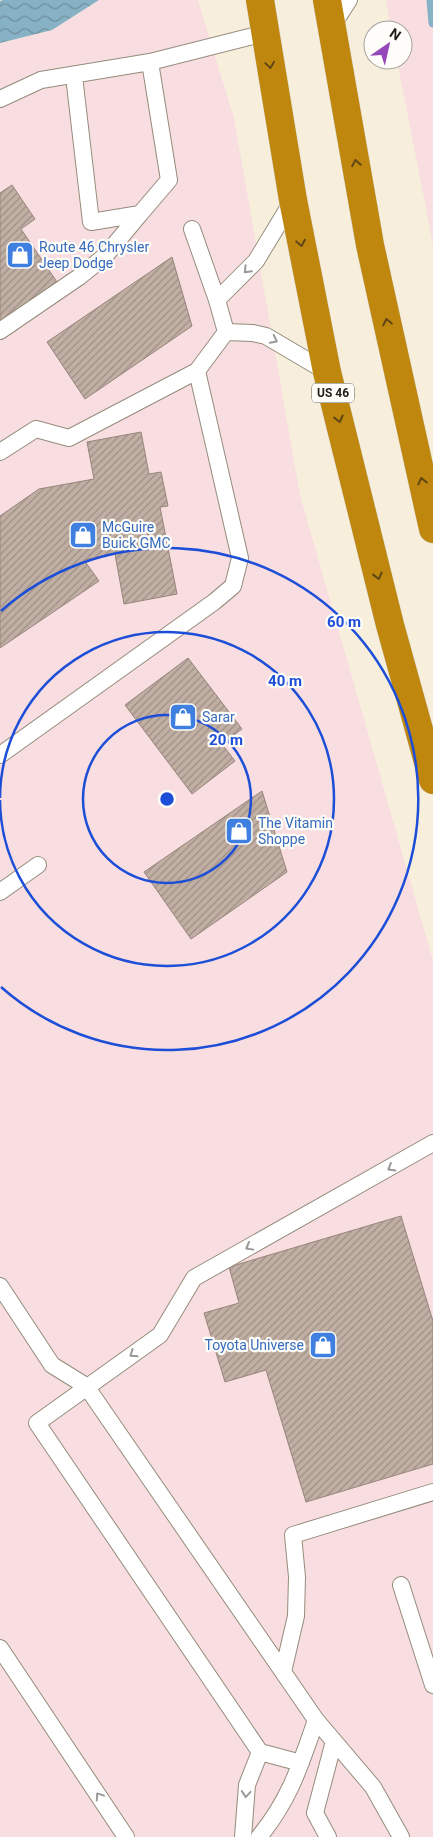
<svg xmlns="http://www.w3.org/2000/svg" width="433" height="1837" font-family="Roboto,sans-serif">
<style>
.commercial{fill:#f9dee1}
.water{fill:url(#water-waves)}
.lines{fill:none;stroke-linecap:round;stroke-linejoin:round}
.stream{stroke:#87b1c4;stroke-width:9}
.building{fill:url(#building-hatch);stroke:#97857b}
.lane-casing{stroke:#948c7b;stroke-width:18}
.highway-casing{stroke:#dbdbda;stroke-width:29}
.lane{stroke:#fff;stroke-width:16}
.highway{stroke:#bf870e;stroke-width:28}
.oneway{stroke:#604713}
.oneway2{stroke:#9b9997}
.ring{fill:none;stroke:#1d4ed8;stroke-width:2.5}
.labels{text-anchor:middle;stroke-width:4.5;stroke-linejoin:round;paint-order:stroke}
.shield{fill:#fffdf9;stroke:#63605b;stroke-width:1}
.shield-label{font-size:12px;font-weight:bold;fill:#201d17}
.shop-label{font-size:14px;fill:#366cbe;stroke:#fffdf9;text-anchor:start}
.centre{fill:#1d4ed8;stroke:#fffdf9;stroke-width:2.5}
.ring-label{font-size:15px;text-anchor:middle;font-weight:bold;fill:#1d4ed8;stroke:#fffdf9;stroke-width:4.5;stroke-linejoin:round;paint-order:stroke}
</style>
<defs>
<pattern id="water-waves" width="16" height="10" patternUnits="userSpaceOnUse" patternTransform="scale(1.25)"><rect width="16" height="10" fill="#87b1c4"/><path d="M0 5q4-4 8 0t8 0" fill="none" stroke="#6e8f9e"/></pattern>
<pattern id="building-hatch" width="6" height="6" patternUnits="userSpaceOnUse" patternTransform="scale(1.25)"><rect width="6" height="6" fill="#c1afa4"/><path d="M-1 1l2-2M0 6l6-6M5 7l2-2" fill="none" stroke="#9c8e85"/></pattern>
</defs>
<rect width="100%" height="100%" fill="#f7efdc"/>
<!-- commercial -->
<path class="commercial" d="M99 0H198L234 118 300 495 433 961V1837H0V43L52 30Z
M386 0H433V245L397 60H403V30H391Z"/>
<!-- water -->
<path class="water" d="M3 0H99L52 30 0 43V1Z"/>
<g class="lines">
<!-- stream -->
<path class="stream" d="M431 0 433 23"/>
</g>
<!-- building -->
<path class="building" d="M12 185 35 219 21 229 57 282 0 321V193Z
M172 257 192 326 85 399 47 342Z
M141 432 149 474 161 472 168 506 160 507 177 594 124 604 115 554 84 560 99 581 0 648V516L39 489 94 479 87 442Z
M188 658 242 729 222 744 235 761 192 794 125 705Z
M262 791 287 872 191 939 144 872Z
M401 1216 433 1321V1464L306 1502 266 1370 225 1382 204 1313 239 1303 229 1267Z"/>
<g class="lines">
<!-- lane casing -->
<g class="lane-casing">
<path id="lane" d="M331 28 349 0
M74 76 91 222 140 214 169 180 150 62
M0 99 41 80 150 62 265 33
M192 229 217 300
M0 331 79 277 105 256 140 214
M226 332 217 300 256 261 293 200
M226 332 253 333 266 336 327 372
M0 452 36 429 69 438 197 371 226 332
M0 755 214 602 233 586 240 558 197 371
M0 892 38 865
M0 1286 52 1365 86 1386 316 1720C300 1766 290 1799 259 1837
M401 1585 433 1685
M0 1648 126 1837
M283 1672 296 1616 297 1577 293 1535 433 1492
M316 1720 373 1787 401 1837
M301 1763 260 1752 37 1423 160 1335 194 1278 433 1143
M243 1837 247 1785 260 1752
M328 1837 315 1813 334 1741"/>
</g>
<!-- highway casing -->
<g class="highway-casing">
<path id="highway" d="M260 0 293 200 327 372 390 625 433 780
M327 0 370 245 433 529"/>
</g>
<!-- lane -->
<use href="#lane" class="lane"/>
<!-- highway -->
<use href="#highway" class="highway"/>
</g>
<!-- one-way arrows -->
<defs><path id="oneway-chevron" d="M-2-3.5L2.5 0L-2 3.5" fill="none" stroke-width="1.6" stroke-linecap="round" stroke-linejoin="round" transform="scale(1.25)"/></defs>
<g class="oneway">
<use href="#oneway-chevron" transform="translate(270 65) rotate(82)"/>
<use href="#oneway-chevron" transform="translate(356 163) rotate(-100)"/>
<use href="#oneway-chevron" transform="translate(301 243) rotate(79)"/>
<use href="#oneway-chevron" transform="translate(387 322) rotate(-102)"/>
<use href="#oneway-chevron" transform="translate(339 419) rotate(76)"/>
<use href="#oneway-chevron" transform="translate(422 481) rotate(-103)"/>
<use href="#oneway-chevron" transform="translate(378 576) rotate(76)"/>
</g>
<g class="oneway2">
<use href="#oneway-chevron" transform="translate(247 270) rotate(134)"/>
<use href="#oneway-chevron" transform="translate(274 340) rotate(27)"/>
<use href="#oneway-chevron" transform="translate(391 1168) rotate(149)"/>
<use href="#oneway-chevron" transform="translate(249 1247) rotate(151)"/>
<use href="#oneway-chevron" transform="translate(133 1354) rotate(145)"/>
<use href="#oneway-chevron" transform="translate(246 1794) rotate(95)"/>
<use href="#oneway-chevron" transform="translate(99 1796) rotate(-124)"/>
</g>
<!-- distance rings -->
<g class="ring">
<circle cx="167" cy="799" r="84"/>
<path d="M0 798A167 167 0 1 1 0 800"/>
<path d="M1 611A251 251 0 1 1 1 987"/>
</g>
<!-- icons -->
<defs>
<g id="shop-square" transform="scale(1.4375)"><rect x="-9" y="-9" width="18" height="18" rx="4" fill="#3f7fe0" stroke="#fffdf9"/><path d="M-5-2.5h2.3a2.7 3.5 0 0 1 5.4 0H5L5.5 6h-11ZM-1.5-2.5h3a1.5 2.3 0 0 0-3 0Z" fill="#fff"/></g>
</defs>
<g fill-rule="evenodd">
<use href="#shop-square" x="20" y="255"/>
<use href="#shop-square" x="83" y="535"/>
<use href="#shop-square" x="183" y="717"/>
<use href="#shop-square" x="239" y="831"/>
<use href="#shop-square" x="323" y="1345"/>
</g>
<g class="labels">
<!-- shield labels -->
<rect class="shield" x="312" y="383.5" width="42" height="19" rx="4"/>
<g class="shield-label">
<text x="333" y="397">US 46</text>
</g>
<!-- shop labels -->
<g class="shop-label">
<text x="39" y="252">Route 46 Chrysler<tspan x="39" dy="16">Jeep Dodge</tspan></text>
<text x="102" y="532">McGuire<tspan x="102" dy="16">Buick GMC</tspan></text>
<text x="202" y="722">Sarar</text>
<text x="258" y="828">The Vitamin<tspan x="258" dy="16">Shoppe</tspan></text>
<text x="304" y="1350" text-anchor="end">Toyota Universe</text>
</g>
</g>
<circle cx="167" cy="799" r="8" class="centre"/>
<g class="ring-label">
<text x="344" y="627">60 m</text>
<text x="285" y="686">40 m</text>
<text x="226" y="745">20 m</text>
</g>
<!-- north arrow -->
<g transform="translate(388 45) rotate(34)"><circle r="24" fill="#fffdf9" stroke="#a6a39f"/>
<path d="M0-4L9 19L0 12L-9 19Z" fill="#9347b9"/>
<text y="-8" font-size="14" font-weight="bold" text-anchor="middle" fill="#201d17">N</text>
</g>
</svg>
